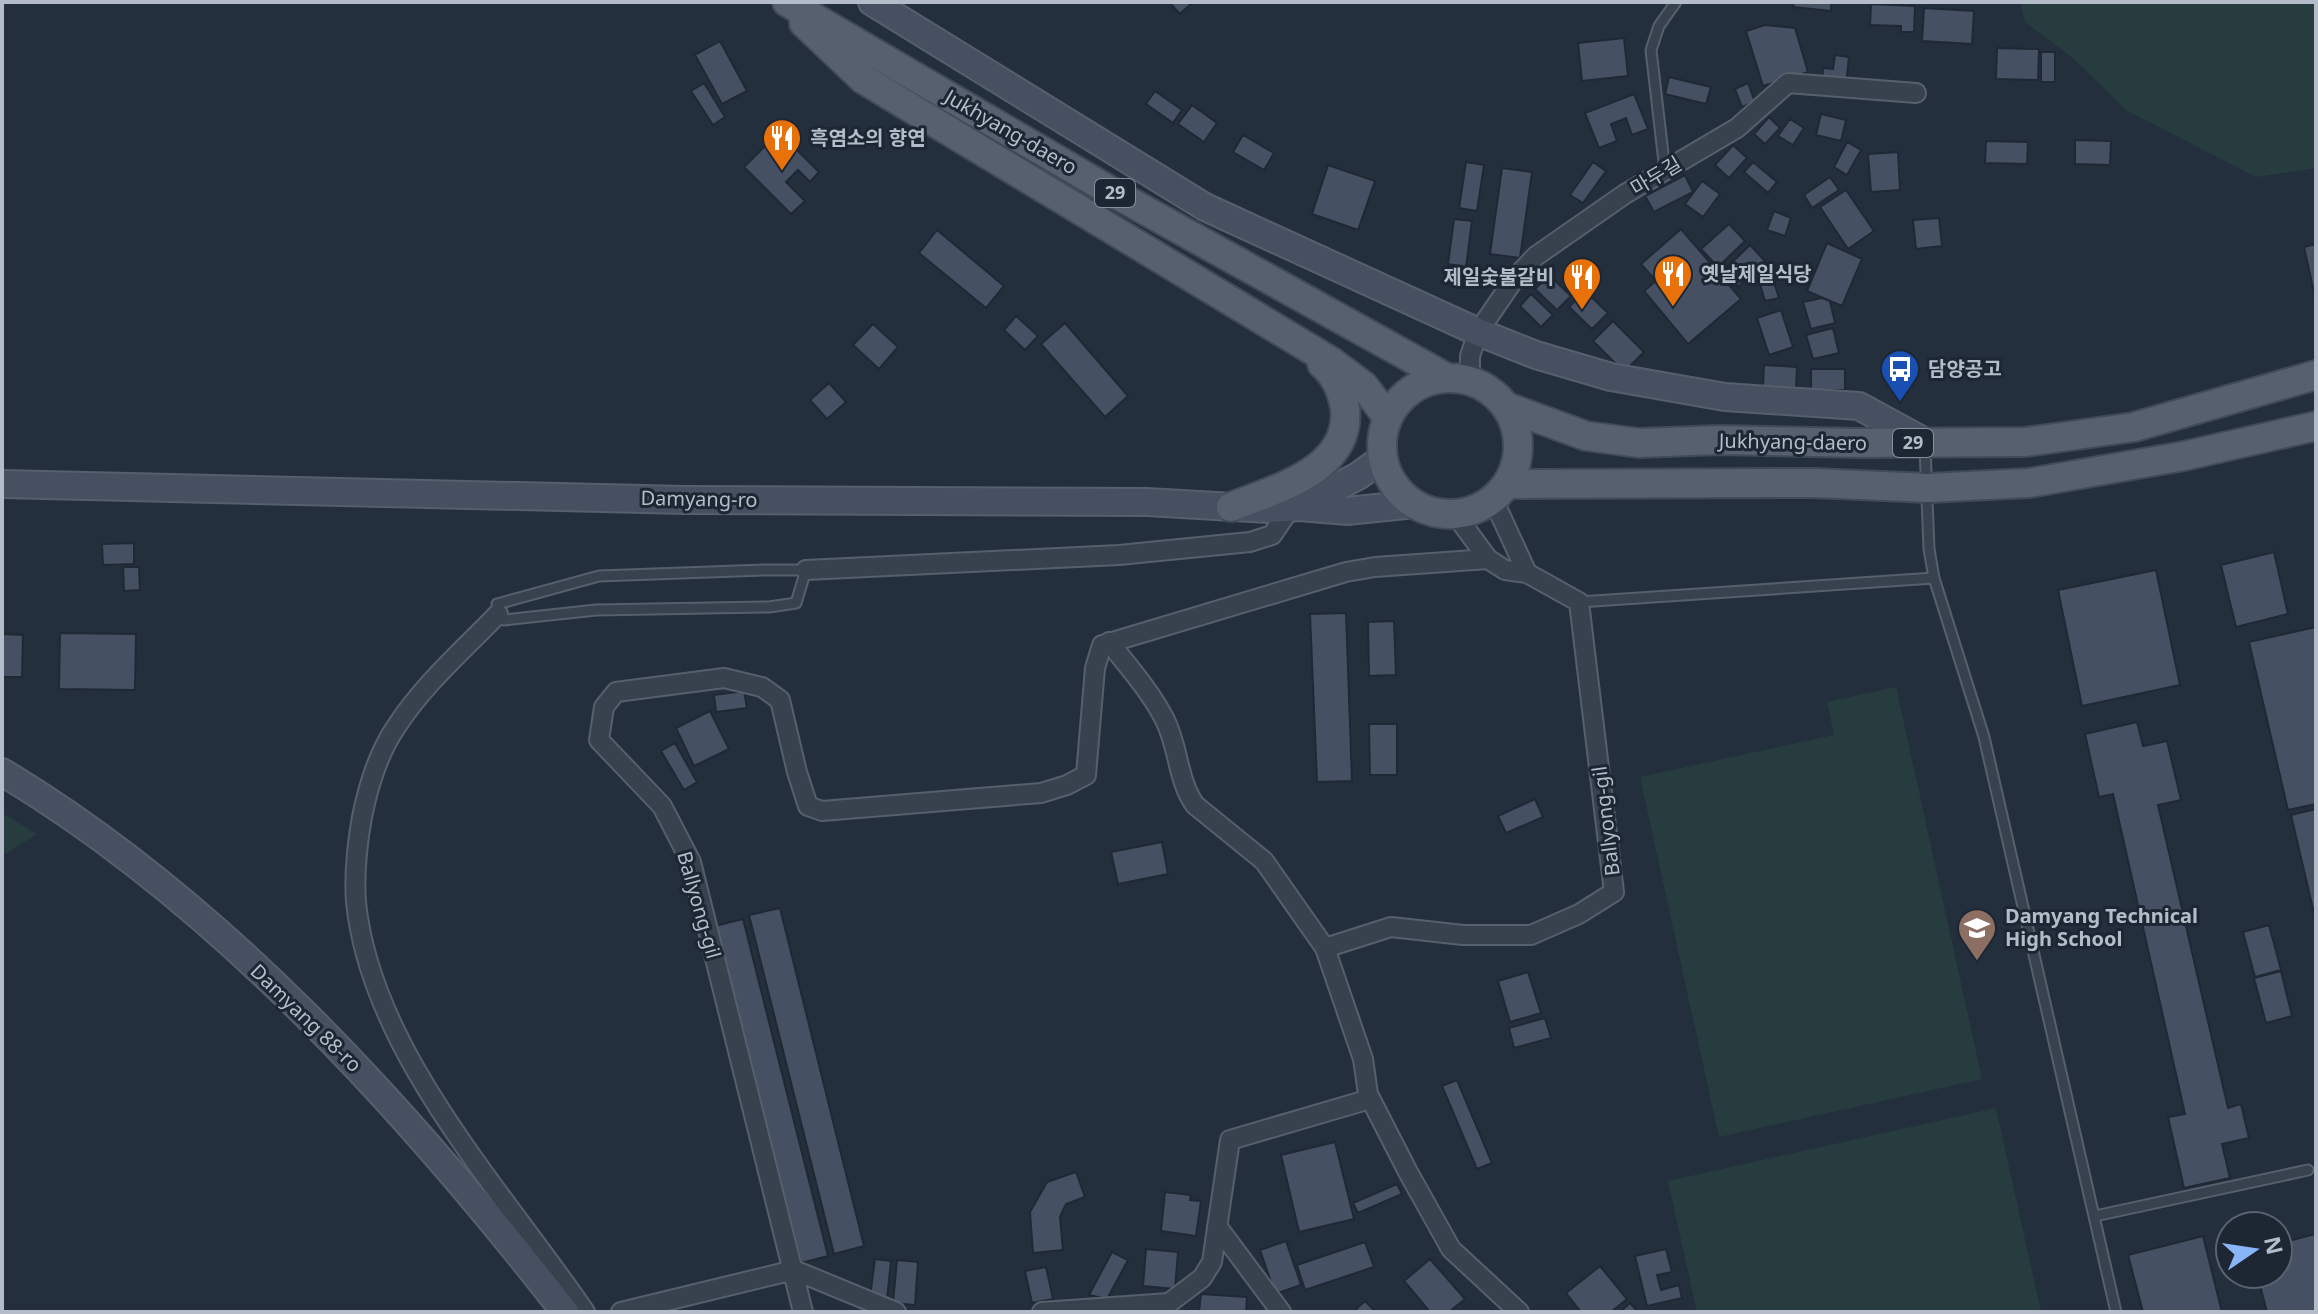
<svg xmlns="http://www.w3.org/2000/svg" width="2318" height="1314" font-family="'Noto Sans','Noto Sans KR',sans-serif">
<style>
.green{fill:#263c3f}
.building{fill:#455162;stroke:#1f2835;stroke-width:2}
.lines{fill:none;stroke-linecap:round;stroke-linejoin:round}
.lane-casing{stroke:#565f6c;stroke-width:13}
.street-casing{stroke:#565f6c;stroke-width:22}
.secondary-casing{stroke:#565f6c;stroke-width:30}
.primary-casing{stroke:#414a57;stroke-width:32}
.lane{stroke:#38414e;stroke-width:9}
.street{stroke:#38414e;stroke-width:18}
.secondary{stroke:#465061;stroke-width:26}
.primary{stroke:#56606e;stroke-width:28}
.labels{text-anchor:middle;stroke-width:6;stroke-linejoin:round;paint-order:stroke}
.shield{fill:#1d2633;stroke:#878f9c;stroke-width:2}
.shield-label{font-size:18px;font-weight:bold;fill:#b4bcc9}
.street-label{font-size:20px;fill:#b4bcc9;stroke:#1d2633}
.poi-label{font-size:20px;font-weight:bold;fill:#b4bcc9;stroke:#1d2633;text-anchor:start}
</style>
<rect width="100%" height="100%" fill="#242f3e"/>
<!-- green -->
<path class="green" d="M2020 2H2316V168L2256 177 2126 110 2074 59 2025 22Z
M1896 687 1982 1079 1719 1137 1640 777 1834 735 1827 702Z
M2 813 37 834 2 856Z
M1996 1108 2041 1312H1697L1668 1181Z"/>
<!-- building -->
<path class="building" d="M1169 2H1193L1180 14Z
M1794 2H1831V11L1793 7Z
M1871 4 1915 6 1914 32H1901V26L1870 25Z
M1924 8 1974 11 1972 44 1922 41Z
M1765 25 1795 28 1808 72 1763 86 1746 31Z
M1624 38 1628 76 1582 81 1578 43Z
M720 41 747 91 722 104 695 55Z
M1997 48 2039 49 2038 80 1996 79Z
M2041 52H2055V82H2041Z
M1835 55 1849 57 1846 84 1822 82 1823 68 1833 69Z
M1669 77 1711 87 1706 104 1665 94Z
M704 83 725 117 713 125 691 91Z
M1748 83 1755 102 1742 107 1735 89Z
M1155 91 1182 110 1173 123 1146 104Z
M1634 94 1648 129 1632 135 1626 118 1611 124 1617 141 1599 148 1585 113Z
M1192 105 1217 123 1204 142 1178 124Z
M1821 114 1846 120 1841 141 1816 135Z
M1769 117 1780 128 1765 144 1754 134Z
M1790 119 1804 128 1793 145 1778 136Z
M779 132 819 172 810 182 798 170 786 182 805 201 791 214 744 167Z
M1243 135 1274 153 1264 170 1233 152Z
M2075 140 2111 141 2110 165 2075 164Z
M1986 141 2028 142 2027 164 1985 163Z
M1847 142 1861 150 1847 175 1834 167Z
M1733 145 1747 158 1729 178 1715 165Z
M1898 152 1900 190 1871 192 1868 154Z
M1466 162 1484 165 1477 211 1459 208Z
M1593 162 1606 171 1583 203 1570 195Z
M1753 162 1777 182 1768 193 1744 172Z
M1328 165 1375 181 1358 230 1312 214Z
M1502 168 1532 172 1520 258 1490 254Z
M1685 175 1693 192 1654 212 1645 196Z
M1830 177 1839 190 1812 208 1804 195Z
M1702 181 1720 194 1703 217 1685 204Z
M1846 190 1874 231 1848 249 1820 207Z
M1774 211 1791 218 1785 236 1767 230Z
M1939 218 1942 246 1916 249 1913 220Z
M1454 219 1472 221 1466 267 1448 264Z
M1729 224 1745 241 1718 267 1701 249Z
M1681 229 1741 299 1688 344 1644 291 1656 281 1641 264Z
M937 230 1004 286 986 308 919 253Z
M1827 243 1862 259 1842 306 1807 291Z
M2316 244V302L2304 247Z
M1750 245 1765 261 1738 287 1723 271Z
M1770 270 1779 298 1765 301 1757 274Z
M1549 275 1571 296 1557 310 1535 289Z
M1585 291 1608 313 1592 329 1569 307Z
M1531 294 1553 315 1541 327 1520 306Z
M1822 298 1830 301 1835 323 1811 329 1803 302Z
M1781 310 1793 347 1769 355 1757 318Z
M1016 316 1038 336 1025 350 1004 330Z
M1613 321 1644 352 1624 372 1593 341Z
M1065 323 1128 396 1105 417 1041 344Z
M873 324 898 347 879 369 853 345Z
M1833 328 1839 353 1813 359 1806 335Z
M1764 365 1797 367 1796 388 1763 386Z
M1811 369H1845V390H1811Z
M829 383 846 402 827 419 810 400Z
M134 543V564L103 565 102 544Z
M2274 552 2288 614 2236 627 2221 565Z
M123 567H139L140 590 124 591Z
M2156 570 2180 685 2082 706 2058 590Z
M1346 613 1352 781 1317 782 1310 614Z
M1394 621 1396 675 1369 676 1368 622Z
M2316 627V804L2288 810 2249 642Z
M60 633 136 634 135 690 59 689Z
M2 634 23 635 22 677H2Z
M744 691 747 708 716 712 714 695Z
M710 711 729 749 694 766 676 728Z
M2137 722 2143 746 2167 741 2181 800 2158 805 2228 1108 2241 1104 2249 1138 2222 1144 2230 1178 2184 1188 2168 1117 2185 1114 2113 794 2099 797 2085 734Z
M1369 724H1397V775H1370Z
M675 743 697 782 684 790 661 751Z
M1535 799 1543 817 1506 833 1498 816Z
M2316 809V922L2291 815Z
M1162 842 1168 874 1118 884 1111 852Z
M780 908 864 1246 834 1254 749 915Z
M743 919 828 1256 801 1263 715 926Z
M2269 925 2281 970 2255 977 2243 932Z
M2281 971 2292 1016 2266 1023 2254 978Z
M1528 972 1541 1013 1510 1022 1498 981Z
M1545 1018 1551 1038 1514 1048 1509 1028Z
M1457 1080 1492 1163 1477 1169 1442 1086Z
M1335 1142 1354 1219 1299 1232 1281 1155Z
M1076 1172 1085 1197 1066 1204 1060 1217 1063 1250 1033 1253 1030 1212 1047 1182Z
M1397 1184 1402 1194 1358 1213 1353 1203Z
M1165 1192 1191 1195 1190 1200 1201 1201 1196 1236 1161 1231Z
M2315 1234 2316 1312H2267L2257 1274H2278V1244Z
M2203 1236 2222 1312H2143L2128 1255Z
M1286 1241 1301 1285 1275 1294 1260 1250Z
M1365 1242 1374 1267 1305 1290 1297 1265Z
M1146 1249 1178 1252 1175 1289 1143 1286Z
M1666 1249 1672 1272 1657 1275 1661 1290 1679 1285 1682 1298 1647 1306 1635 1256Z
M1112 1252 1128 1260 1107 1299 1089 1295Z
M875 1259 891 1261 887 1299 870 1297Z
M1430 1259 1465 1299 1449 1312H1430L1404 1281Z
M897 1260 918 1262 915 1305 893 1303Z
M1600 1266 1627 1299 1611 1312H1581L1566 1293Z
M1046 1267 1053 1299 1032 1303 1025 1271Z
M1201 1294 1247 1297 1246 1312H1199Z
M1365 1301 1376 1312H1353Z
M1630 1303 1638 1312H1620Z"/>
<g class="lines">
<!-- lane casing -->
<g class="lane-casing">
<path id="lane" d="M1665 171 1651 50 1659 26 1676 2
M1925 447 1929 549 1934 578 1984 737 2116 1312
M765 570H806L796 603 769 607 596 610 504 620 498 614 497 604 599 576Z
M1579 602 1934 578
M2095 1216 2308 1170"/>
</g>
<!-- street casing -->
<g class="street-casing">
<path id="street" d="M1470 380V356L1478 332 1515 278 1536 256 1625 194 1737 128 1788 83 1916 93
M1493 499 1527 573
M806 570 1119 555 1250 542 1272 535 1291 507
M498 614C463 650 423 685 396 727 379 752 368 787 362 817 357 845 354 874 356 902 371 1052 503 1191 585 1312
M1109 642C1128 666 1150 691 1164 718 1179 746 1177 780 1195 805L1264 861 1325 948 1363 1059 1368 1094 1408 1172 1451 1249 1519 1312
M1325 948 1391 927 1463 935H1531L1579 914 1614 892 1579 602 1527 573 1505 570 1488 559 1455 514
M1217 1226 1281 1312
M621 1312 794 1270 896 1312
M803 1312 691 862 662 806 599 740 604 707 616 692 724 678 762 687 780 700 797 772 808 806 822 811 1041 793 1067 785 1086 775 1095 668 1102 645 1346 572 1375 567 1488 559
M1042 1312 1169 1303 1202 1278 1212 1262 1230 1140 1370 1099"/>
</g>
<!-- secondary casing -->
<g class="secondary-casing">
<path id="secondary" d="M872 2 1205 207 1478 332 1536 355 1611 377 1725 397 1859 406 1925 442
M2 484 685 500 1147 502 1268 509 1299 507 1358 476 1383 458
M1299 507 1347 511 1415 504
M2 772C222 904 408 1111 565 1312"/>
</g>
<!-- primary casing -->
<g class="primary-casing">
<path id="primary" d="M787 2 1114 193 1447 378
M804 23 863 79 1332 362 1364 386 1388 418
M1382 446a68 68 0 1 1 136 0a68 68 0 1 1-136 0Z
M1507 407 1586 436 1639 443 1719 440 1859 443 2025 442 2134 427 2316 375
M1507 484 1814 483 1928 488 2029 483 2184 456 2316 426
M1231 507C1275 489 1352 470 1345 408 1342 390 1335 375 1322 364"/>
</g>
<!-- lane -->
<use href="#lane" class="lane"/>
<!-- street -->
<use href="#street" class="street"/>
<!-- secondary -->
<use href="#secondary" class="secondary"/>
<!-- primary -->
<use href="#primary" class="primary"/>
</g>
<!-- icons -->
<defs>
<g id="restaurant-pin" transform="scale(2)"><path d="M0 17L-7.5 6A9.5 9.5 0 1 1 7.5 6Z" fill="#e8710a" stroke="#1d2633"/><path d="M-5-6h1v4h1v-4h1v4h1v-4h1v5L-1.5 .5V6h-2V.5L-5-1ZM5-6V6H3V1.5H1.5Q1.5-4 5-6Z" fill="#fff"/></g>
<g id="bus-pin" transform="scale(2)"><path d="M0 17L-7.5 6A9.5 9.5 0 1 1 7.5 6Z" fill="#1a4fb4" stroke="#1d2633"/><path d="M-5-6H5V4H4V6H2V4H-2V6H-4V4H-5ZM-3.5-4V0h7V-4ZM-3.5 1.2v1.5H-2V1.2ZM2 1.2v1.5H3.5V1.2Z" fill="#fff"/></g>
<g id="school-pin" transform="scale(2)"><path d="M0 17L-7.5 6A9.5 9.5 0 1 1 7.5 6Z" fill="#8d6e63" stroke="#1d2633"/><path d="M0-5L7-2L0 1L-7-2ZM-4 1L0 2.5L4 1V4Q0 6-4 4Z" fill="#fff"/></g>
</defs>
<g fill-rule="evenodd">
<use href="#restaurant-pin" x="782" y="138"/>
<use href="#restaurant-pin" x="1673" y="274"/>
<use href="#restaurant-pin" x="1582" y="277"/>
<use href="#bus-pin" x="1900" y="369"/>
<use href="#school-pin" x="1977" y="928"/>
</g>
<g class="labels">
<!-- shield labels -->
<g class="shield">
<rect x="1095" y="179" width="40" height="28" rx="6"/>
<rect x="1893" y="429" width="40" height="28" rx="6"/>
</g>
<g class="shield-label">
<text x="1115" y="199">29</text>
<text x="1913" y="449">29</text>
</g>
<!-- street labels -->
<g class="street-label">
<text transform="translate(1011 132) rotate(30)" y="7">Jukhyang-daero</text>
<text transform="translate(1656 176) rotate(-31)" y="7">마두길</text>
<text transform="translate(1793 442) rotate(1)" y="7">Jukhyang-daero</text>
<text transform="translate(699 499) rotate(1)" y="7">Damyang-ro</text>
<text transform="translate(1606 821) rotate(-97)" y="7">Ballyong-gil</text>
<text transform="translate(699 905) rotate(74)" y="7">Ballyong-gil</text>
<text transform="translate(306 1018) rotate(44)" y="7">Damyang 88-ro</text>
</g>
<!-- poi labels -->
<g class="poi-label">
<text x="810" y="145">흑염소의 향연</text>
<text x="1701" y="281">옛날제일식당</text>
<text x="1554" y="284" text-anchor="end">제일숯불갈비</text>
<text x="1928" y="376">담양공고</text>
<text x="2005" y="923">Damyang Technical<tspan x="2005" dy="23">High School</tspan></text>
</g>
</g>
<!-- border -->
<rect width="2318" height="1314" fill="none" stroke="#b4bcc9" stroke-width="8"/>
<!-- north arrow -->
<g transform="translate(2254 1250) rotate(77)"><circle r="38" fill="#1d2633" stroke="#59626f" stroke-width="2"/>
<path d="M0-6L14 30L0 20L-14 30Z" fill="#8ab4f8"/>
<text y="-12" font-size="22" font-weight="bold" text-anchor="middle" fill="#b4bcc9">N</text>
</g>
</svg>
